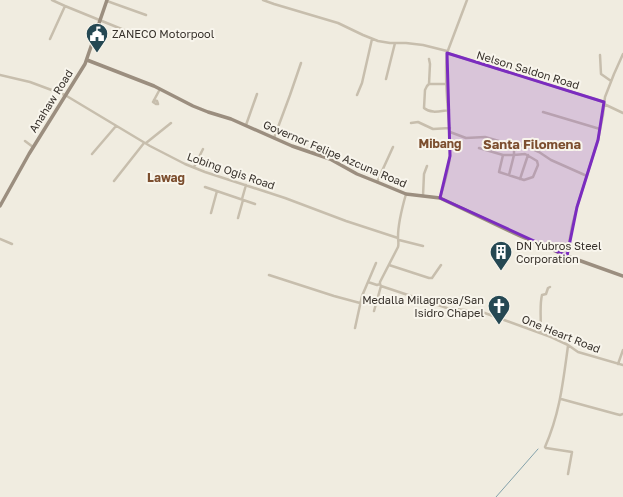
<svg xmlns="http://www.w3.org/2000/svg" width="623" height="497" font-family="'Golos Text',sans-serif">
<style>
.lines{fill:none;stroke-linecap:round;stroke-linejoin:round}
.stream{stroke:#83a1aa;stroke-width:1}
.street{stroke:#c7bead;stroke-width:2.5}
.secondary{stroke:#9b8e7f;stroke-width:3.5}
.marked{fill:#7b2cbf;fill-opacity:0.2;stroke:#7b2cbf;stroke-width:3;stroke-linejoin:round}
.labels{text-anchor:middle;stroke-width:4;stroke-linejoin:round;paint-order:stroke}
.poi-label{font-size:11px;fill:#37312b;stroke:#f8f5ec;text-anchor:start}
.street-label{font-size:11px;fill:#37312b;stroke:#f8f5ec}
.neighbourhood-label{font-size:12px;font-weight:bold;fill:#7c4e2e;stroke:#f8f5ec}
.quarter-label{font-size:13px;font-weight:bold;fill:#7c4e2e;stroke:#f8f5ec}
</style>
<rect width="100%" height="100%" fill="#f0ece0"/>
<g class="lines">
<!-- stream -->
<path class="stream" d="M496 497 538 449"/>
<!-- street -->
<path class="street" d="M52 0 65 6 124 30
M263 0 274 4 338 23 363 35 378 41 390 43H406L423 45 447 51
M107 1 146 15
M50 39 65 6
M447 53 604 102
M600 55 601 74 611 81
M429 59 430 64 429 84
M0 75 30 82 65 95 150 146 185 164 205 172 285 198 346 221 398 238
M386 79 395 43
M447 84H429L427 86 425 90 424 108C431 114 440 111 449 110
M357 95 362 83 372 39
M154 100 157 101 158 104H156L153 102 160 89
M604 104 623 113
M543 112 600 129
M411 123 418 122 433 129 450 128
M246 125 257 94
M450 132 466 138 485 137 509 144 526 146 539 152 551 160 587 176
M274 138 290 95 301 63
M25 141 33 147
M146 143 171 123
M479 148 503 155H514L525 154 532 158 537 161 538 165 533 177 524 180 499 172 503 155
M92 154 116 126
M194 167 203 149
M509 175 514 155V145
M520 179 528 155
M114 181 144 143
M377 182 393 147
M205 187 255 204
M406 194C402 208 398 223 398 237 398 241 399 243 398 247L380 282V284L381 286 447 308 482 312 551 337 568 345 578 352 623 365
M423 196 424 174 427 166
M440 198C444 184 449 170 450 155 451 121 443 87 447 53L467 0
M242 199 246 185
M211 213 217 191
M238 218 243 200
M0 239 12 244
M399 240 423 246
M567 256 572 226 577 207 598 140 603 115 605 97 614 74 623 54
M389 265 429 278H432L441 265
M269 275 334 296 360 303
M368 282 377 285 380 284
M374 311 381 286
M355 328 362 296 376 263
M540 333C542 321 539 307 542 295L546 294 548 288 550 287
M568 346C563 382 560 413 545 447L546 448 572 452 568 474
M618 364 623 350
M561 399 616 414 620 415 623 414"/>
<!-- secondary -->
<path class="secondary" d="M87 60 154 86 193 106 208 112 231 119 292 146 330 159 357 174 377 182 406 194 440 198 520 236 567 256 623 276
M0 206 29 154 85 64 107 0"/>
</g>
<!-- marked area -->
<path class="marked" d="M447 53 604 102 598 140 577 207 567 256 440 198 450 156Z"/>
<!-- icons -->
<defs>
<g id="civic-pin" transform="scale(1.15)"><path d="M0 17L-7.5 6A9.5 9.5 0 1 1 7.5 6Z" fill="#254853" stroke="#f8f5ec"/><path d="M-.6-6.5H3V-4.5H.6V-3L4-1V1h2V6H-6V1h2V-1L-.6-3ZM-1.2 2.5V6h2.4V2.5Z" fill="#fff"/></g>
<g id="building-pin" transform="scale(1.15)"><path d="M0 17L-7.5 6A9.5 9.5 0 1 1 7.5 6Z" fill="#254853" stroke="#f8f5ec"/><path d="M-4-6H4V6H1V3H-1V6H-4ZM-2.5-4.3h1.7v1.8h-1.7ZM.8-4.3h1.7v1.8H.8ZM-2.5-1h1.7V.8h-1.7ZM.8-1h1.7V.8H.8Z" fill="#fff"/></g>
<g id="church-pin" transform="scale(1.15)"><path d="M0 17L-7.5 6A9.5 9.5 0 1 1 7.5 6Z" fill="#254853" stroke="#f8f5ec"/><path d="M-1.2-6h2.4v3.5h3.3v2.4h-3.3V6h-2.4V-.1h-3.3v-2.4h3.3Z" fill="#fff"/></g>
</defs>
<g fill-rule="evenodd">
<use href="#civic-pin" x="97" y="34"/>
<use href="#building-pin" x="501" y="252"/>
<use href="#church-pin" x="499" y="306"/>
</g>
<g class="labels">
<!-- poi labels -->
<g class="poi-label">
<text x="112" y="38">ZANECO Motorpool</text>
<text x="516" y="250">DN Yubros Steel<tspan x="516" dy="13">Corporation</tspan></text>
<text x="484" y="304" text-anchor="end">Medalla Milagrosa/San<tspan x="484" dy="13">Isidro Chapel</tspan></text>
</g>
<!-- street labels -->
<g class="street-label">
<text transform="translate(528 70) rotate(17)" y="4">Nelson Saldon Road</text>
<text transform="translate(51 101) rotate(-58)" y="4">Anahaw Road</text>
<text transform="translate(335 154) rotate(23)" y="4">Governor Felipe Azcuna Road</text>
<text transform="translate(231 171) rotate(19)" y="4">Lobing Ogis Road</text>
<text transform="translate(561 334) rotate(22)" y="4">One Heart Road</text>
</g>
<!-- neighbourhood labels -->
<g class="neighbourhood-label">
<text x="440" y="148">Mibang</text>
<text x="166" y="182">Lawag</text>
</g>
<!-- quarter labels -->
<g class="quarter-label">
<text x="532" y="149">Santa Filomena</text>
</g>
</g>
</svg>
